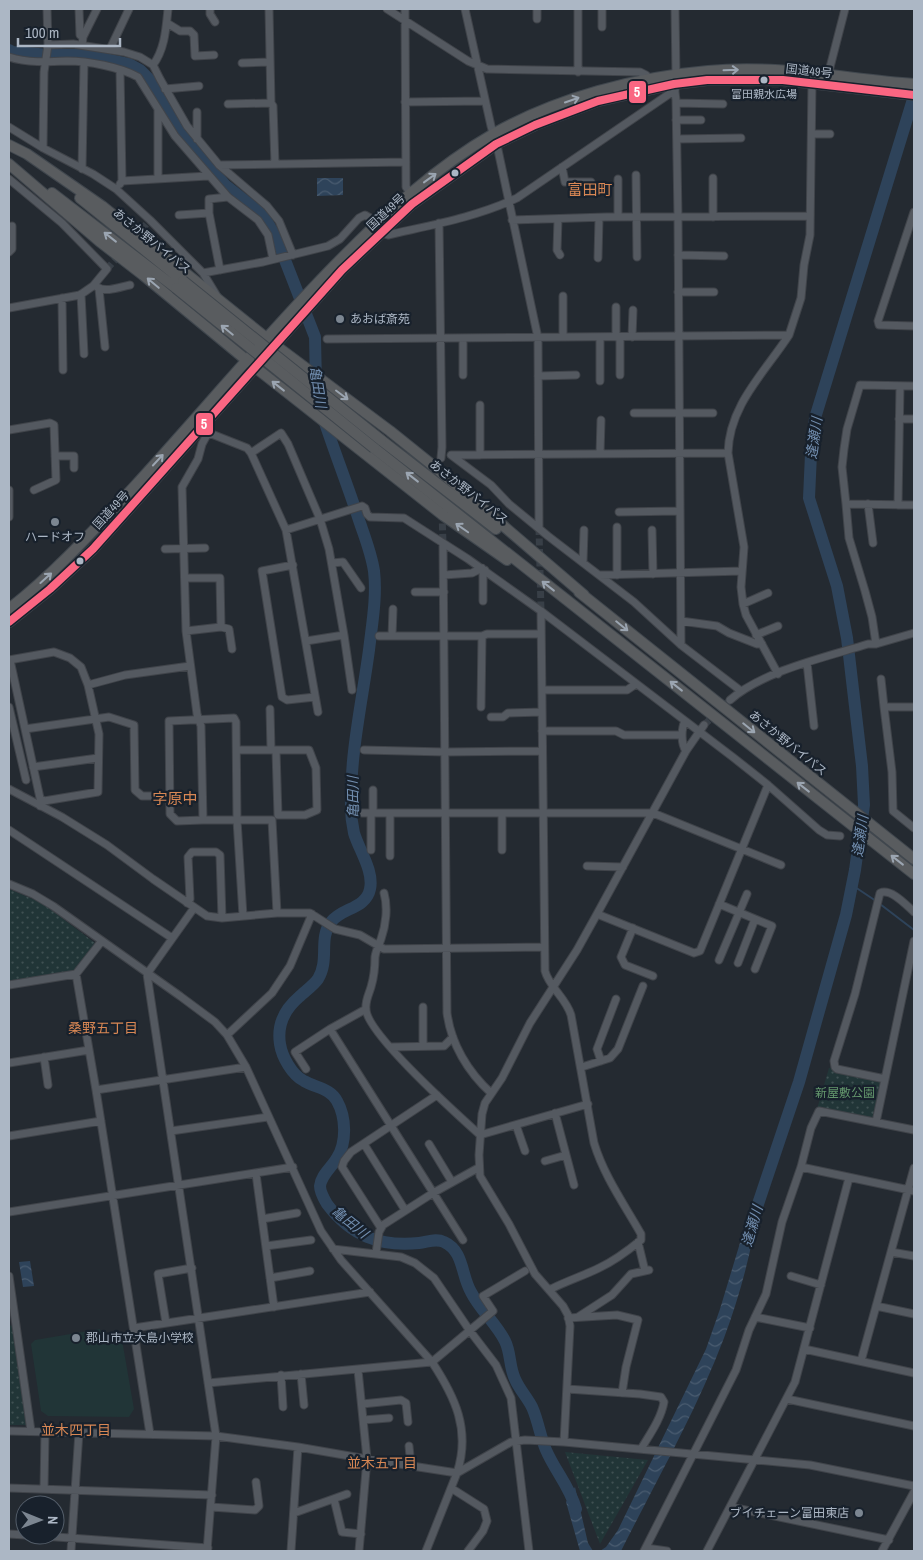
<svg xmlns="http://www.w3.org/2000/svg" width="923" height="1560" font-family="'Archivo Narrow','Noto Sans JP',sans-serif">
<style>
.park{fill:url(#park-dots)}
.pitch{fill:#213537}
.water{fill:url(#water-waves)}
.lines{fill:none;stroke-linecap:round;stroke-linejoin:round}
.stream{stroke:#2e435a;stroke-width:2}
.river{stroke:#2e435a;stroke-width:12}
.minor-tunnel{stroke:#383f47;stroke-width:7;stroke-dasharray:7 3.5;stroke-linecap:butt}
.minor-casing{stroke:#40444a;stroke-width:9}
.highway-casing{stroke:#40474e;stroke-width:12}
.minor{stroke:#545960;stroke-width:7}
.highway{stroke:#595c5f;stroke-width:10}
.highway-bridge-casing{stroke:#40474e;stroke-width:12;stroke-linecap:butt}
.highway-bridge{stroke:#595c5f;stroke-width:10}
.bus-1-casing{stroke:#18212c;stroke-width:11}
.bus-1{stroke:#fa6682;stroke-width:8}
.oneway{stroke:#9ba5b1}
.bus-dot{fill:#acb7c5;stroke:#18212c;stroke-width:2}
.poi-dot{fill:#7c8691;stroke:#18212c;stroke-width:2}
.labels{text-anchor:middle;stroke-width:4.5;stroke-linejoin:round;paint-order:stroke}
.bus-label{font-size:11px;fill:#acb7c5;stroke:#18212c}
.street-label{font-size:12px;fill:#acb7c5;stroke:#18212c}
.poi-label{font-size:12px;fill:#acb7c5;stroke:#18212c;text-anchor:start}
.park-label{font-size:12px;fill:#63966c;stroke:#18212c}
.water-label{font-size:14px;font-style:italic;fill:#728eaf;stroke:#18212c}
.neighbourhood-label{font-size:14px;fill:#d88754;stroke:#18212c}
.quarter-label{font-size:15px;fill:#d88754;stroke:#18212c}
.line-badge{stroke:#18212c;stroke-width:2}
.badge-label{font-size:14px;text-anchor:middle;font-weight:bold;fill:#fff}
</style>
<defs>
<pattern id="park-dots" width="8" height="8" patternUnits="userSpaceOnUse" patternTransform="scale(1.25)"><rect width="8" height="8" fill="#213537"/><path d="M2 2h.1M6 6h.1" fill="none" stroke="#3f5052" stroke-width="1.8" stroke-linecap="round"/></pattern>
<pattern id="water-waves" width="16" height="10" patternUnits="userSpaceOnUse" patternTransform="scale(1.25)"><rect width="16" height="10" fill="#2e435a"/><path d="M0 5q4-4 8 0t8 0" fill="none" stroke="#4a5c70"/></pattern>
</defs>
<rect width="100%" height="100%" fill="#242a31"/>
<!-- park -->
<path class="park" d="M9 889 42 903 95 943 73 971 9 981Z
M829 1068 883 1081 874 1120 817 1109Z
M13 1325 27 1425H9V1326Z
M565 1452 648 1460 600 1544Z"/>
<!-- pitch -->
<path class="pitch" d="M100 1329 102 1337 121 1334 134 1409 129 1417 48 1416 41 1411 31 1344 35 1340Z"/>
<!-- water -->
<path class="water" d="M317 178H343V195L317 196Z
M760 1198C753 1245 741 1293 724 1338 696 1412 656 1481 621 1551H600L606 1547 618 1530 706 1349 720 1309 743 1233Z
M30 1261 34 1286 23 1287 19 1262Z
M575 1487 588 1543 593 1551H580L566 1502Z"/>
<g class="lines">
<!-- stream -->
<path class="stream" d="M852 885 876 901
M880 904 914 930"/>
<!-- river -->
<path class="river" d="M9 50 13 52 50 55H81L106 59 129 64 140 70 150 80 184 137 225 185 263 215 276 237 315 337 316 385
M322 414C333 448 346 481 357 514 363 533 371 551 374 571 377 597 372 624 369 650 362 702 350 754 351 807 351 816 352 824 354 833 359 850 374 871 370 889 366 909 341 908 331 922 318 939 330 959 318 979 313 986 305 991 299 997 285 1009 277 1025 280 1044 282 1057 292 1075 304 1081 316 1088 330 1088 337 1101 346 1117 347 1142 337 1158 332 1167 321 1175 320 1186 320 1192 324 1199 327 1204 351 1236 380 1247 419 1243 428 1242 436 1238 444 1242 464 1251 461 1275 471 1292 480 1310 496 1323 505 1341 511 1353 509 1366 515 1379 519 1389 527 1397 532 1407 538 1420 540 1436 546 1450 555 1471 570 1487 576 1509
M754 1216 799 1082 846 915 855 870 864 805 862 766 847 638 837 586 809 498 811 454 815 418 914 96"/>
<!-- minor-tunnel -->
<path class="minor-tunnel" d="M107 269 150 220
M442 513 443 543
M539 528 541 611
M704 725 730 700"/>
<!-- minor casing -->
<g class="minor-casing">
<path id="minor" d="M79 9 80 35 83 37
M210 9V14L215 22
M269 9 271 103 273 106 275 164
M387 9 468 61 487 69 640 72 646 75 651 80
M405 9 406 187 410 192
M465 9 491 126 498 150 538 338 539 528
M537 9V19
M578 9V72
M602 9V27
M675 9 676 75 674 84 676 100 678 217 681 645
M167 23 180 31H190L194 35 195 56 214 55
M48 45 73 44 124 52 140 57 153 65 160 79 187 126 219 165 267 206 279 221 293 255
M82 45 83 37 97 9
M110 49 129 9
M9 57C27 63 47 62 67 61 88 61 120 67 138 77L175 136 228 197 258 220 268 235 273 259
M242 63 270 62
M153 65C165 49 166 28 168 9
M120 70 122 181
M828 75 845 9
M165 89 199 86
M405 102 485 101
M676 103 723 104
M228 104 271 103
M676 120H701
M9 127 43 148 93 174 116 189 150 220 203 273 263 262 328 246 340 239 359 218 365 215 377 222
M812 134H830
M197 139V112
M677 139 741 138
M43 148 44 72 48 45 47 9
M219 165 406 162
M562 167 565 182H591
M82 169 84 62
M636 175 637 257
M713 178V217
M9 179 62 223 107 269 93 286 80 295 9 308
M158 179V109
M120 184 122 181 208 176
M914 212 878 321 879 325 914 326
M179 215 209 213
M618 217V179
M558 219 557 250 560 255
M512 220 606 217 810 216
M439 223 442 447 441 458
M381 233 388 235C431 225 477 217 517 198L675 90
M9 252 12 249V226
M678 255 724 256
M598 258 599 218
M220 270 209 213V199L228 197
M203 273 217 296
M97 287C106 293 120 287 130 285
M99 289 105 347
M678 292H714
M81 294 84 354
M563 296V337
M62 298 63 370
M600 337V381
M616 337V307
M620 337V375
M632 337 633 310
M463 338V375
M327 339 789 335 801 298 804 265 810 235 812 83
M538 376 576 375
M914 386 860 385 847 429 844 449 842 467 846 504 914 505
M480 405V455
M634 413H713
M899 419H914
M9 430 50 423 54 425 56 480 34 490
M204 431 247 448 251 453 286 530 318 712
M208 433 202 444 198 459 182 487 186 631 197 714 201 726 203 820H272L277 913
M251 453 281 433 288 444 320 519 329 549 344 635 306 641
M728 453C729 405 765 372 789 335
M600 454 601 420
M55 456H74V468
M9 490V517
M846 504 849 538 865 591 872 617 876 644
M868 504 873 543
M898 505 900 386
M619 512 680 511
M286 530 362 506 365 508 367 514 370 517 404 518 468 559 541 611 734 758 768 785 819 830 827 835 840 836
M652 530 653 574
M443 543 447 1013C451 1044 468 1072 491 1093
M165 549 205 548
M583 562 584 530
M332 563 343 562 361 588
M293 565 262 571 282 697 287 700 315 697
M444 575 472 573 482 568
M600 575 742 571
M617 575V527
M185 578H220L221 627 186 631
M415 592H444
M483 601V575L485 570
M743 604 768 593
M541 611 545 971C549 987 566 998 571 1015L594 1143C604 1176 624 1204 641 1234V1240C630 1249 612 1262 599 1268 583 1276 566 1281 549 1290
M681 621 717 626 729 633 757 644H762
M221 627 229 629 232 649
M344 635 352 690
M756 635 778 626
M379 636H482L487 634H541
M392 636 393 609
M9 660 54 652 70 658 81 667 88 685 99 734 98 792 44 801 40 806
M10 660 40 798 44 801
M807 663 814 726
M881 679 884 707
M88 685 125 675 190 666
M542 690H627L636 684
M741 691 681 645 634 602 548 536 509 504 491 485 451 455 728 453 744 547 741 587 743 604 746 615 778 674
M730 700C763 671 826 657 868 644H876L914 633
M9 707 26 780
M481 707 482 636
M914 707H884L892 772 893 811 914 828
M270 709 271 750
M491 717H503L508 713 542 712
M685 721C681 729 681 744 686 751
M25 729 109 717 134 725 135 790 142 796H170
M542 731H616L624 735H682
M237 750H309L316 768 317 810 305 815H278L276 751
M364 750 445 752 542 751
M33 767 98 758
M9 789 62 817 107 845 153 879 207 916 222 918 277 913H310L335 929 360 935 384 949 544 947
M362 813H653L781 865
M373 813V790
M502 813V850
M203 820 177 821 170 814 169 721 234 718 236 722 237 820 243 916
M9 830 172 938
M371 850V813
M390 856V813
M587 866 623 867
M9 884 33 894 53 906 180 996 215 1022 227 1035 246 1067 321 1231 341 1260 432 1362C455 1397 471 1430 457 1473L367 1459 298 1447 216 1436 9 1431
M384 893C388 907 386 925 381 939 379 945 376 950 375 957 375 967 374 977 371 987 369 994 365 1001 366 1009 366 1033 459 1116 480 1135L588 1104
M187 903 190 899 188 857 192 852H216L220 855 222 918
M719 904 772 926 755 969
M194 908 147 974 216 1436 207 1551
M597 914 694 953 700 951 768 785
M633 928 621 957 625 965 653 976
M719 960 747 894
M738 963 755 919
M76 974 96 1090 150 1434
M9 985 76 974 101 942
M423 1007V1046
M330 1029 463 1240
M227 1035 272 993 290 966 312 914
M391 1047 444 1046 453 1037
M44 1057 48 1085
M601 1061 597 1049 616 999
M9 1063 89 1050
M582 1067 610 1058 618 1049 643 986
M306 1069 295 1052 330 1029 366 1009
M885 1079 837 1069 835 1067 834 1061 855 994 880 893C891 888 906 905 914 912
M96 1090 246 1067
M555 1113 574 1185
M876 1122 914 941
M516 1125 525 1151
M171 1131 268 1117
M9 1136 101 1121
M364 1144 405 1210
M429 1144 452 1182
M545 1161 566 1155
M801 1167 914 1191
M256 1174 274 1307
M9 1212 293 1167
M262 1219 297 1213
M381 1228 342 1167 344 1161 351 1152 437 1095
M638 1242 645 1271
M266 1246 311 1240
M333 1249 401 1257 415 1263 434 1278 470 1331 496 1365 511 1398 529 1551
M891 1252 914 1256
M376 1253 379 1232 383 1225 433 1193 478 1168
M9 1276 31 1431
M791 1276 821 1285
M270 1278 310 1271
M876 1306 914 1314
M578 1317 612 1295 631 1274 649 1270
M755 1317 810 1328
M568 1318 617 1315 638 1320 626 1367 622 1393
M166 1323 158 1274 192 1268
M134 1328 370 1292
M804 1349 914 1373
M861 1361 914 1168
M358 1370 367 1459 359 1551
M301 1374 304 1405
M281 1375 283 1407
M208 1383 432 1362 493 1311 483 1296 525 1271
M567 1389 640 1394 661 1397 664 1402C661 1419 650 1434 641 1449
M787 1399 914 1426
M362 1404 401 1400 406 1403 408 1422
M363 1420 389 1418
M564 1442 570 1326 568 1315 563 1306 535 1274 509 1224 480 1176 479 1155 482 1114 485 1103 502 1078 530 1023 577 950 597 914 686 751 704 725
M409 1446 411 1466
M9 1488 212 1495
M451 1488 484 1509 487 1521 483 1531 468 1551
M44 1489 45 1432
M334 1499 342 1532 361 1534
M211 1507 255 1510 259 1506 256 1482
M731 1507 889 1540
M294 1513 347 1494
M9 1534 25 1535
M29 1535 208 1548
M646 1548 667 1551
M71 1551 79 1432
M291 1551 298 1447
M426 1551 457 1473 511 1442 525 1440 564 1442 810 1465 914 1486
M644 1551 736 1370 749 1330 766 1294 782 1222 801 1167 811 1128 819 1111 914 1130
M707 1551 795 1382 849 1178
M882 1551 914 1492"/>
</g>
<!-- highway casing -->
<g class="highway-casing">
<path id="highway" d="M9 145 27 154 102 206 275 345 390 431 436 468 584 595
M9 164 99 241 143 275 256 368 444 516 507 560
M52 193 176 288
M80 198 183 281
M381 440 496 529
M374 448 914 874
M579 592 914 859
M9 609C55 573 93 531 133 488 201 414 265 336 336 264 384 215 434 168 495 133 558 98 636 77 708 71 777 64 846 79 914 84
M9 622 50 589 93 549 342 270 412 204 496 144 535 125 598 101 674 84 707 80H783L914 95"/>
</g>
<!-- minor -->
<use href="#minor" class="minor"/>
<!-- highway -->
<use href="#highway" class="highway"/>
<!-- highway-bridge casing -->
<g class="highway-bridge-casing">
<path id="highway-bridge" d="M183 281 381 440
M176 288 374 448"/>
</g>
<!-- highway-bridge -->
<use href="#highway-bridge" class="highway-bridge"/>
<!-- bus-1 casing -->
<g class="bus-1-casing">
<path id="bus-1" d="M9 622 50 589 93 549 342 270 412 204 496 144 535 125 598 101 674 84 707 80H783L914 95"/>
</g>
<!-- bus-1 -->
<use href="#bus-1" class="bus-1"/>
</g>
<!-- one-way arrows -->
<defs><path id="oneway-shaft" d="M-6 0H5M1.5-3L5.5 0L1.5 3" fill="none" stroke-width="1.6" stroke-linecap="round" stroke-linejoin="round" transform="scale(1.25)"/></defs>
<g class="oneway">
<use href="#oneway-shaft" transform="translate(731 70) rotate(-2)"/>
<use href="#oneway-shaft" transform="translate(572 100) rotate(-19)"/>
<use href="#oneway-shaft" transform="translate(430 178) rotate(-36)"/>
<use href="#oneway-shaft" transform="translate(110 237) rotate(-142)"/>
<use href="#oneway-shaft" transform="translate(153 283) rotate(-140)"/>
<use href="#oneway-shaft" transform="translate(227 330) rotate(-141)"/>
<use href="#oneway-shaft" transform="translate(278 386) rotate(-142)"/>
<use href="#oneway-shaft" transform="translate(342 395) rotate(37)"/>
<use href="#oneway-shaft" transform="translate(158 460) rotate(-47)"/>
<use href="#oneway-shaft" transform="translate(412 477) rotate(-142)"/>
<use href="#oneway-shaft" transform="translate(462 528) rotate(-145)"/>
<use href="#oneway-shaft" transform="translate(46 578) rotate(-42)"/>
<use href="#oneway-shaft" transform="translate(548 586) rotate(-142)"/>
<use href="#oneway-shaft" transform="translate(622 626) rotate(39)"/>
<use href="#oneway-shaft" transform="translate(676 686) rotate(-142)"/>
<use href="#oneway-shaft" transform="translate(749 728) rotate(39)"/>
<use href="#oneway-shaft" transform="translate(803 787) rotate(-142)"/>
<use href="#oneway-shaft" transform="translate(897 860) rotate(-142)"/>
</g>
<!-- markers -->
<g class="bus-dot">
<circle cx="764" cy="80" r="4.5"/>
<circle cx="455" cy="173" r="4.5"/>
<circle cx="80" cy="561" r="4.5"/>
</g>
<g class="poi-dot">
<circle cx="340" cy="319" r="5"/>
<circle cx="55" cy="522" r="5"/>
<circle cx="76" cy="1338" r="5"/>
<circle cx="859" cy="1513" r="5"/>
</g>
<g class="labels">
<!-- bus labels -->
<g class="bus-label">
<text x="764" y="98">富田親水広場</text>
</g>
<!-- street labels -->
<g class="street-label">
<text transform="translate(809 71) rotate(6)" y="4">国道49号</text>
<text transform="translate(386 212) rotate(-43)" y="4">国道49号</text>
<text transform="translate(152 241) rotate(39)" y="4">あさか野バイパス</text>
<text transform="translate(469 492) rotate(38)" y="4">あさか野バイパス</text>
<text transform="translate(111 510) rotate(-48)" y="4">国道49号</text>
<text transform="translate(788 743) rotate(39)" y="4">あさか野バイパス</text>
</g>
<!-- poi labels -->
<g class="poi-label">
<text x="350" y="323">あおば斎苑</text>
<text x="55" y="541" text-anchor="middle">ハードオフ</text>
<text x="86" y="1342">郡山市立大島小学校</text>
<text x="849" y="1517" text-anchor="end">ブイチェーン富田東店</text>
</g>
<!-- park labels -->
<g class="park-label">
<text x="845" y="1097">新屋敷公園</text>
</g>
<!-- water labels -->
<g class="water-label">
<text transform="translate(318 387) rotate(81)" y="5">亀田川</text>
<text transform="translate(814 438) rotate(-82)" y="5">逢瀬川</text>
<text transform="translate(353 797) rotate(-91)" y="5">亀田川</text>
<text transform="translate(860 836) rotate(-82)" y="5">逢瀬川</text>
<text transform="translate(350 1222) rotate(39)" y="5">亀田川</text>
<text transform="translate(752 1226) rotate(-74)" y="5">逢瀬川</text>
</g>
<!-- neighbourhood labels -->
<g class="neighbourhood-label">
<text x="103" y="1033">桑野五丁目</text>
<text x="76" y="1435">並木四丁目</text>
<text x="382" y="1468">並木五丁目</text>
</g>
<!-- quarter labels -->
<g class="quarter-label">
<text x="590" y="195">富田町</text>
<text x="175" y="804">字原中</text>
</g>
</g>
<g class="line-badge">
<rect x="628" y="80" width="19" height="24" rx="5" fill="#fa6682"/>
<rect x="195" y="412" width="19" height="24" rx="5" fill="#fa6682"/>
</g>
<g class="badge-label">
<text x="637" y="97">5</text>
<text x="204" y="429">5</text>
</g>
<!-- border -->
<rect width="923" height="1560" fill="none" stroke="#acb7c5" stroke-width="20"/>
<!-- north arrow -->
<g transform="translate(40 1520) rotate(91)"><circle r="24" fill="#18212c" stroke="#535d69"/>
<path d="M0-4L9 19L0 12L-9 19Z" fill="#7c8691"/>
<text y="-8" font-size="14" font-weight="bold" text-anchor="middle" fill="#acb7c5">N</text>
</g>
<!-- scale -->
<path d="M18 38v8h102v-8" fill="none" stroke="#acb7c5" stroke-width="2.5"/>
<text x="25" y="38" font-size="15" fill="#acb7c5" stroke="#18212c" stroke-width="4" paint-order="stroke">100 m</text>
</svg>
